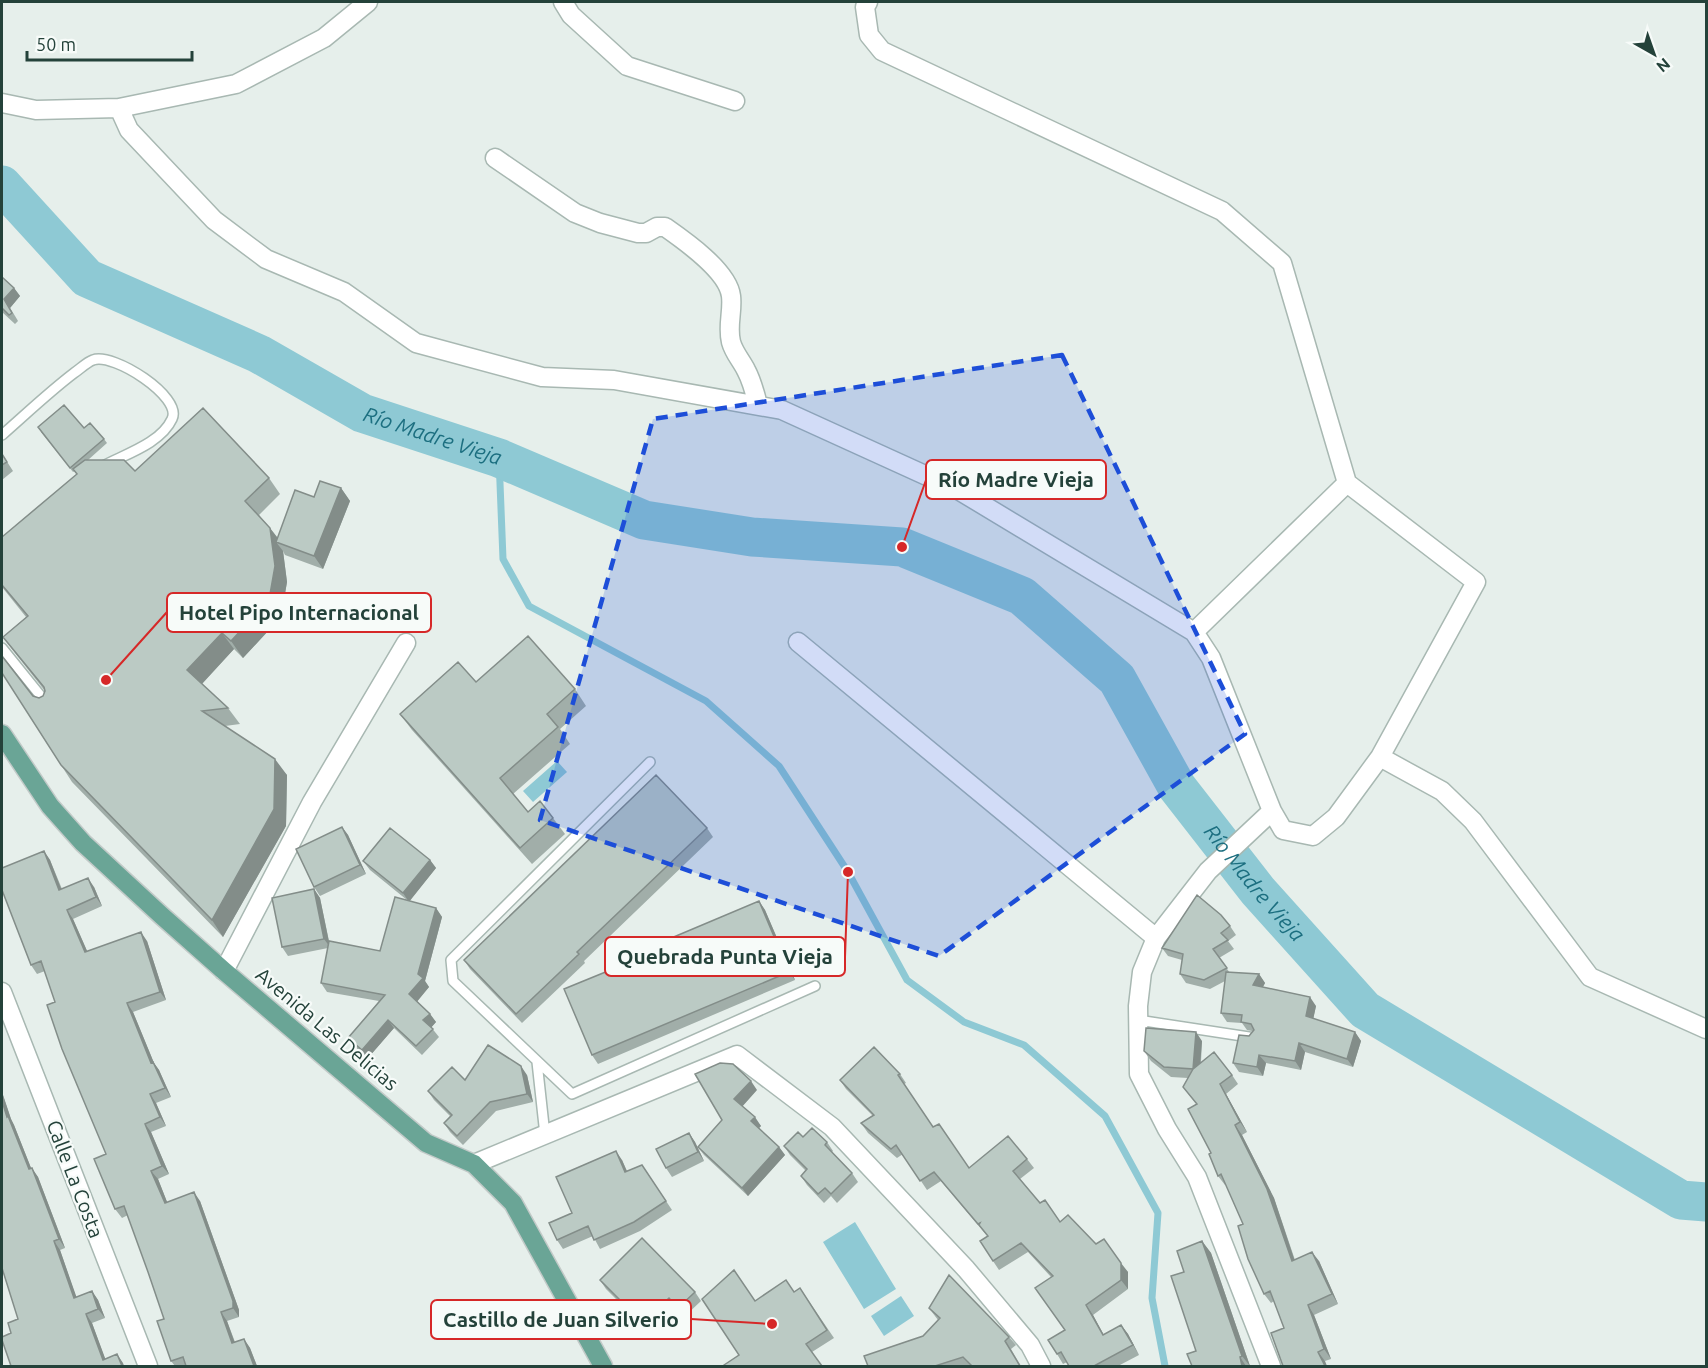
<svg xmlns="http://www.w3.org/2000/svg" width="1708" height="1368" font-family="Ubuntu,sans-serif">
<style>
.water{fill:#8ec9d4}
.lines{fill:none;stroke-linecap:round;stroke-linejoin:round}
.stream{stroke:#8ec9d4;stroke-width:7}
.river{stroke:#8ec9d4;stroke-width:39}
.service-casing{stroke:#a8b8b2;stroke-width:12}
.minor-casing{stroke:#a8b8b2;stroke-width:21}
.primary-casing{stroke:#c2cac8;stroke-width:21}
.service{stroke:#fff;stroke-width:9}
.minor{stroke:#fff;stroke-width:18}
.primary{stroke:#6aa596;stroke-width:18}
.wall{fill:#a1aea9}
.shaded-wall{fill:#838d89}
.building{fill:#bbcac4;stroke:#838d89;stroke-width:1.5}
.marked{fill:#1d4ed8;fill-opacity:0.2;stroke:#1d4ed8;stroke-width:4.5;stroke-dasharray:12 8;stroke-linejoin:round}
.labels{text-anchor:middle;stroke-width:4.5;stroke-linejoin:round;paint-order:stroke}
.street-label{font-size:20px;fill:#24423a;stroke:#f7fbf9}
.water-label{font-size:21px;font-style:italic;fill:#1c6f80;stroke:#f7fbf9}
.leader{fill:none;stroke:#d62828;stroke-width:2}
.callout-dot{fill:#d62828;stroke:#f7fbf9;stroke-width:2}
.callout{fill:#f7fbf9;stroke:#d62828;stroke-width:2}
.callout-label{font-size:21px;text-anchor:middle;font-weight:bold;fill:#24423a}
</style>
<rect width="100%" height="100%" fill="#e6efeb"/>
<!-- water -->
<path class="water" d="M557 761 567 772 533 802 523 791Z
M855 1222 896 1289 864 1309 823 1242Z
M901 1296 914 1316 884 1336 871 1316Z"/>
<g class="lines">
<!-- stream -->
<path class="stream" d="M499 458 503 559 529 606 706 701 779 766 848 872 907 980 964 1022 1024 1045 1105 1116 1158 1213 1152 1298 1165 1366"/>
<!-- river -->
<path class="river" id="s1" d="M2 185 87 278 259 354 362 413 499 458 644 520 752 537 902 547 1022 596 1117 679 1177 787 1258 891 1365 1010 1681 1200 1706 1202"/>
<!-- service casing -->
<g class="service-casing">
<path id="service" d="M2 435C26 414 49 392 74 373 80 369 87 362 93 360 113 352 183 397 172 419 161 443 126 454 105 465
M2 648 48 705
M650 762 451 960 453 981 572 1094 815 986
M1138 1020 1249 1037
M537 1062 545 1135"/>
</g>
<!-- minor casing -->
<g class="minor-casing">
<path id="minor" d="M563 2 571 15 627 66 735 101
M2 103 36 110 119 108 236 84 324 38 368 2
M119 108 129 130 214 220 266 259 344 292 416 343 542 377 614 380 782 410 960 491 1194 632 1211 658 1272 811 1283 830 1313 836 1336 817 1380 757 1476 582 1347 483 1282 263 1222 211 882 51 869 35 865 7 868 2
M495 158 575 213 600 223 638 233H646L657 227H665C685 241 728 271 731 296 733 311 727 326 731 342 734 353 741 360 746 370 752 381 755 393 758 405
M1194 632 1347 483
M798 642 1156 938
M1380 757 1442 791 1473 821 1590 977 1706 1029
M224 971 312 802 406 643
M2 992 148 1366
M474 1164 737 1055 832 1127 966 1269 1030 1345 1041 1366
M1271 1366 1197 1177 1167 1129 1139 1074 1138 1006 1142 972 1156 938 1208 871 1272 811"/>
</g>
<!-- primary casing -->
<g class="primary-casing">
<path id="primary" d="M2 734 50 806 83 843 162 916 224 971 426 1143 474 1164 513 1203 603 1366"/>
</g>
<!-- service -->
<use href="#service" class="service"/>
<!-- minor -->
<use href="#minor" class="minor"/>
<!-- primary -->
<use href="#primary" class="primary"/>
</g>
<!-- wall -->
<path class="wall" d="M2 277 14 288 20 296 10 308 18 321 15 324 2 312Z
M84 428 104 439 107 443 88 460 135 471 269 478 280 494 259 515 278 538 314 497 341 488 350 501 323 569 285 555 283 551 287 582 281 617 243 658 234 649 202 684 228 708 240 724 225 726 287 775 286 826 223 937 72 782 61 765 33 696 39 698 43 696 45 691 15 653 3 637 26 617 2 587V537L77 474 75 471 73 472 41 432Z
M2 454 13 471 2 480Z
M476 682 575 689 586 706 560 729 570 744 513 794 528 812 553 818 565 834 532 864 412 730 400 714Z
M342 827 348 835 366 874 320 896 314 887Z
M707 828 713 837 584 961 585 963 522 1023 470 969 464 960Z
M44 851 50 860 62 889 94 887 102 906 73 919 87 951 147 941 166 1000 133 1012 154 1063 159 1070 171 1097 156 1103 166 1126 151 1132 169 1174 158 1179 167 1202 200 1201 239 1310V1317L227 1321 235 1342 244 1339 250 1348 257 1366H175L171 1361 164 1319 148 1272 128 1215 122 1218 115 1209 106 1154 45 971 37 974 31 965Z
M430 860 436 868 409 901 436 908 442 917 425 981 429 987 417 1001 430 1014 436 1022 431 1027 439 1037 422 1055 394 1028 368 1058 354 1046 348 1038 379 1001 327 992 321 983 328 948 288 956 282 947 314 889 320 898 329 941 380 951 407 900 370 870 363 861Z
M759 901 765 910 795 980 598 1064 592 1055 652 953Z
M1230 926 1236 935 1228 941 1234 949 1219 958 1230 973 1259 974 1265 983 1263 987 1316 1006 1313 1019 1355 1032 1361 1041 1353 1067 1305 1052 1301 1070 1266 1063 1263 1076 1239 1072 1233 1063 1249 1036 1252 1031 1247 1030 1242 1023 1227 1022 1221 1013 1225 981 1210 989 1186 983 1180 974 1182 960 1168 956 1162 948Z
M1202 1041 1201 1062 1232 1075 1238 1084 1226 1094 1247 1132 1242 1135 1274 1198 1295 1260 1319 1261 1338 1304 1314 1315 1331 1359 1325 1361 1284 1328 1274 1301 1271 1303 1264 1294 1243 1224 1226 1185H1225L1218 1176 1197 1105 1183 1087 1188 1078 1171 1077 1151 1061 1144 1051Z
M900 1074 906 1083 904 1084 933 1127 969 1168 1027 1159 1034 1168 1020 1179 1040 1203 1045 1200 1060 1222 1096 1244 1128 1272V1289L1093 1315 1104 1335 1121 1325 1128 1334 1139 1355 1118 1366H1069L1067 1362 1063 1364 1057 1354 1065 1330 1051 1277 1028 1252 999 1270 993 1261 988 1237 941 1181 927 1190 903 1154 897 1158 868 1133 861 1123 873 1116 846 1089 840 1080Z
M527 1075 533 1102 496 1111 463 1145 450 1132 444 1123 450 1116 434 1100 428 1091 465 1080Z
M757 1090 742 1106 761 1126 759 1128 779 1147 785 1155 748 1196 704 1155 698 1147Z
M2 1092 11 1119 14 1125 31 1168 38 1177 65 1248 60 1250 76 1297 92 1291 98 1300 105 1318 92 1323 105 1359 117 1354 124 1366H11L2 1340V1337L11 1333 8 1323 18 1319 3 1272H2Z
M689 1133 695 1142 704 1161 672 1177 666 1168Z
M803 1137 827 1142 833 1151 832 1152 852 1173 858 1182 837 1203 831 1196 824 1203 807 1185 801 1176 806 1171 790 1155 784 1146Z
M622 1160 627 1171 642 1165 672 1210 640 1231 600 1249 593 1236 563 1249 557 1240 572 1213Z
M1202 1241 1211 1253 1250 1366H1192L1196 1351 1184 1272Z
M600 1280 695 1292 701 1301 684 1317 675 1307 649 1332 606 1289Z
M800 1288 834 1338 812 1352 739 1355 755 1301 794 1292Z
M929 1308 1009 1337 1016 1345 1011 1349 1021 1366H868L923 1336 938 1320Z"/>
<!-- shaded-wall -->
<path class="shaded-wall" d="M14 288 20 296 10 308 18 321 4 299Z
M341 488 350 501 323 569 314 556Z
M270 528 282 544 276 542 283 551 287 582 281 617 243 658 231 641Z
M222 633 234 649 199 687 187 670Z
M275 759 287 775 286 826 223 937 212 920Z
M342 827 348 835 366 874 360 865Z
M44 851 50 860 65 899 59 890Z
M430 860 436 868 409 902 403 893Z
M88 878 94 887 102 906 96 897Z
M314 889 320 898 330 947 324 939Z
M759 901 765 910 795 980 789 972Z
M436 908 442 917 425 981 429 987 416 1003 409 994 418 974Z
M67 910 73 919 91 960 85 952Z
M141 932 147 941 166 1000 160 992Z
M1259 974 1265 983 1259 994 1253 985Z
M1310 997 1316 1006 1312 1025 1306 1016Z
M127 1003 133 1012 154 1063 159 1070 171 1097 165 1088 151 1063Z
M430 1014 436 1022 430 1029 423 1020Z
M388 1020 394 1028 368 1058 362 1050Z
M1196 1032 1202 1041 1199 1078 1193 1069Z
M1355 1032 1361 1041 1353 1067 1347 1059Z
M1299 1043 1305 1052 1301 1070 1295 1061Z
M1259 1055 1266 1063 1263 1076 1257 1067Z
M521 1066 527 1075 533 1102 527 1094Z
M751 1081 757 1090 741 1108 734 1099Z
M1220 1084 1226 1094 1247 1132 1240 1122Z
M2 1092 11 1119 14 1125 35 1178 29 1169 7 1117 2 1101Z
M150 1094 156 1103 166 1126 160 1117Z
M755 1117 761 1126 757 1130 751 1121Z
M145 1124 151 1132 169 1174 162 1166Z
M1235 1125 1242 1135 1274 1198 1298 1271 1292 1261Z
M689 1133 695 1142 704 1161 698 1152Z
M779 1147 785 1155 748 1196 742 1188Z
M616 1151 622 1160 631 1181 625 1172Z
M32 1168 38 1177 65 1248 59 1239Z
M151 1171 158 1179 171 1212 165 1203Z
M194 1192 200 1201 239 1310V1317L233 1308Z
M54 1241 60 1250 80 1307 74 1298Z
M1202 1241 1211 1253 1250 1366 1242 1356Z
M1312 1252 1319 1261 1338 1304 1332 1294Z
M1121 1263 1128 1272V1289L1121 1280Z
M92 1291 98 1300 105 1318 98 1309Z
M1086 1305 1093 1315 1109 1345 1103 1335Z
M1308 1305 1314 1315 1331 1359 1324 1349Z
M221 1312 227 1321 238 1352 232 1343Z
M86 1314 92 1323 108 1366 103 1360Z
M1121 1325 1128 1334 1139 1355Z
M244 1339 250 1348 257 1366H254Z
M1318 1352 1325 1361 1327 1366H1325Z
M117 1354 123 1363 124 1366H122Z
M1240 1357 1246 1366H1242Z"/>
<!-- building -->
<path class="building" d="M2 277 14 288 4 299 12 313 9 315 2 308Z
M64 405 84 428 90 423 104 439 70 468 38 427Z
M203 408 269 478 245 501 270 528 275 566 269 600 231 641 222 633 187 670 228 708 202 711 275 759 274 809 212 920 61 765 2 673V656L33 696 39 698 43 696 45 691 44 687 3 637 28 616 2 585V537L77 474 73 469 85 460H124L135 471Z
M2 454 7 462 2 465Z
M320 481 341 488 314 556 276 542 295 490 314 497Z
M528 636 575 689 547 714 558 727 500 778 528 812 540 801 553 818 520 848 400 714 458 662 476 682Z
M656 775 707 828 577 952 579 954 516 1014 464 960Z
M342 827 360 865 314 887 296 849Z
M390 828 430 860 403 893 363 861Z
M44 851 59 890 88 878 96 897 67 910 85 952 141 932 160 992 127 1003 151 1063 153 1062 165 1088 150 1094 160 1117 145 1124 162 1166 151 1171 165 1203 194 1192 233 1301V1308L221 1312 232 1343 244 1339 254 1366H186L183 1357 171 1361 157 1321 164 1319 148 1272 124 1206 115 1209 94 1159 106 1154 62 1049 47 1005 55 1002 41 961 31 965 2 890V868Z
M314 889 324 939 282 947 272 898Z
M1197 895 1221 915 1230 926 1221 933 1228 940 1213 949 1227 968 1204 980 1180 974 1183 954 1162 948Z
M395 897 436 908 418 974 423 978 409 994 430 1014 423 1020 433 1029 416 1046 388 1020 362 1050 348 1038 385 995 321 983 329 941 380 951Z
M759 901 789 972 592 1055 564 989 652 953 650 947Z
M1226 972 1259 974 1253 985 1310 997 1306 1016 1355 1032 1347 1059 1299 1043 1295 1061 1259 1055 1257 1067 1233 1063 1239 1035 1249 1036 1254 1030 1251 1024 1241 1022 1242 1015 1221 1013Z
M1146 1028 1196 1032 1193 1069 1214 1052 1232 1075 1220 1084 1240 1122 1235 1125 1267 1189 1292 1261 1312 1252 1332 1294 1308 1305 1324 1349 1318 1352 1325 1366H1283L1271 1333 1284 1328 1270 1291 1264 1294 1248 1259 1238 1226 1243 1224 1221 1174 1218 1176 1209 1154 1211 1153 1188 1109 1197 1104 1183 1087 1193 1069 1164 1067 1144 1051Z
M488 1045 521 1066 527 1094 490 1102 457 1136 444 1123 452 1115 428 1091 452 1067 465 1080Z
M874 1047 900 1074 898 1075 933 1127 939 1124 969 1168 1008 1136 1027 1159 1013 1171 1040 1203 1045 1200 1060 1222 1068 1215 1096 1244 1104 1239 1121 1263V1280L1086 1305 1103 1335 1121 1325 1133 1345 1094 1366H1069L1061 1352 1057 1354 1048 1340 1065 1330 1035 1288 1053 1276 1021 1243 993 1261 980 1241 988 1236 979 1225 980 1223 978 1224 934 1172 920 1181 896 1145 891 1149 861 1123 874 1115 840 1080Z
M720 1063 733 1064 751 1081 734 1099 755 1117 751 1121 779 1147 742 1188 698 1147 722 1120 695 1074Z
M2 1101 7 1117 8 1116 29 1169 32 1168 59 1239 54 1241 74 1298 92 1291 98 1309 86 1314 103 1360 117 1354 122 1366H11L2 1340V1337L11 1333 8 1323 18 1319 2 1268Z
M812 1128 827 1142 825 1145 852 1173 831 1194 825 1188 818 1194 801 1176 807 1169 784 1146 798 1132 803 1137Z
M689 1133 698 1152 666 1168 656 1149Z
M616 1151 625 1172 642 1165 666 1201 634 1222 594 1240 588 1226 557 1240 549 1223 572 1213 556 1177Z
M642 1238 695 1292 678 1308 669 1298 643 1323 600 1280Z
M1202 1241 1242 1356 1240 1357 1242 1366H1192L1187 1354 1196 1351 1171 1276 1184 1272 1177 1251Z
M734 1270 755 1301 786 1280 794 1292 800 1288 827 1330 806 1344 822 1366H725L724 1365 739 1355 702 1299Z
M949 1275 1009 1337 1005 1341 1020 1366H972L963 1357 935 1366H868L864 1356 923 1336 940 1318 929 1308Z"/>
<!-- marked area -->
<path class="marked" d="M1062 355 1245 734 939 956 540 820 653 419Z"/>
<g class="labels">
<!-- street labels -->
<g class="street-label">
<text transform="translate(327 1029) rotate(40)" y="7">Avenida Las Delicias</text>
<text transform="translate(75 1179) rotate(69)" y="7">Calle La Costa</text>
</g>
<!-- water labels -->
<g class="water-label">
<text dy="7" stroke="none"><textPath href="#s1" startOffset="507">Río Madre Vieja</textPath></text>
<text dy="7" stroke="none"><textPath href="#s1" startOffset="1497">Río Madre Vieja</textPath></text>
</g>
</g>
<!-- callouts -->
<path class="leader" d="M902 547L926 480M106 680L167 612M848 872L845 957M772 1324L691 1319"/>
<g class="callout-dot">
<circle cx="902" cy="547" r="6"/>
<circle cx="106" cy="680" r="6"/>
<circle cx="848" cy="872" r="6"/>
<circle cx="772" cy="1324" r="6"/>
</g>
<g class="callout">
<rect x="926" y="460" width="180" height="39" rx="6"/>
<rect x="167" y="593" width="264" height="39" rx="6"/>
<rect x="605" y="937" width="240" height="39" rx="6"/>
<rect x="431" y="1300" width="260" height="39" rx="6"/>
</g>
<g class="callout-label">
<text x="1016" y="487">Río Madre Vieja</text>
<text x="299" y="620">Hotel Pipo Internacional</text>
<text x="725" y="964">Quebrada Punta Vieja</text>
<text x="561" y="1327">Castillo de Juan Silverio</text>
</g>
<!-- border -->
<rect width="1708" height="1368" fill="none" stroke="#24423a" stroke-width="6"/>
<!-- north arrow -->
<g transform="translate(1654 54) rotate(140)" stroke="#f7fbf9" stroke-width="4.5" paint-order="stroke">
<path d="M0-4.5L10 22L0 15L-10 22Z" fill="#24423a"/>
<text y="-9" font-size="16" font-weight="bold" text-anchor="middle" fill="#24423a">N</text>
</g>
<!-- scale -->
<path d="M27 51v9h165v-9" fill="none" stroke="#24423a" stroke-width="3"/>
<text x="36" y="51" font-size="18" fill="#24423a" stroke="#f7fbf9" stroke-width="4.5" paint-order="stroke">50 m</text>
</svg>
